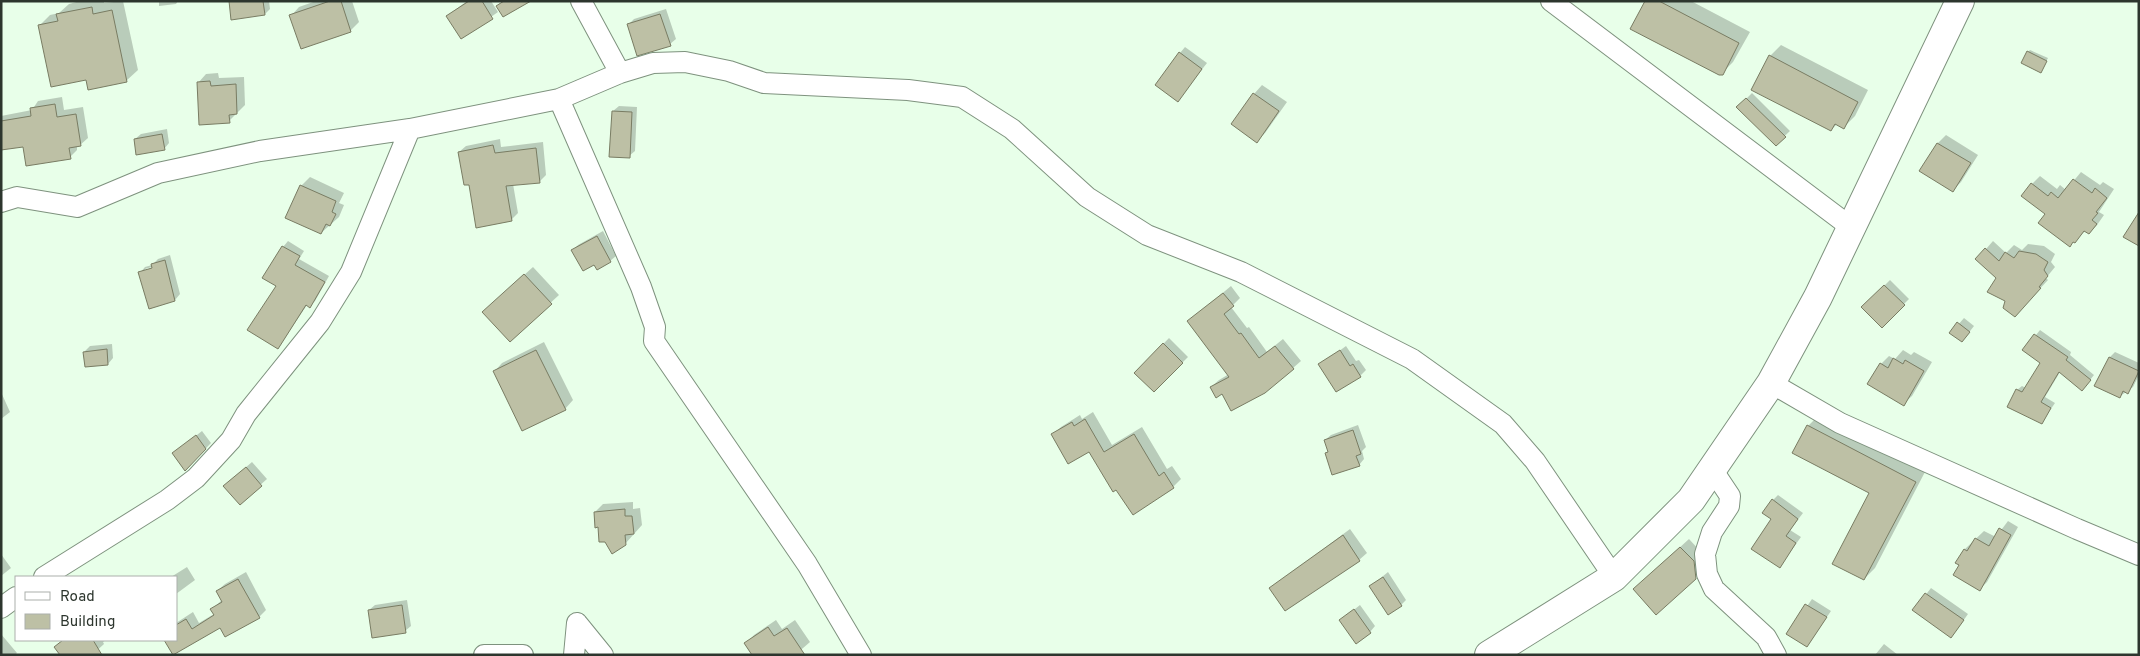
<svg xmlns="http://www.w3.org/2000/svg" width="2140" height="656" font-family="Overpass,sans-serif">
<style>
.shadow{fill:#0003;fill-rule:evenodd}
.building{fill:#bdc0a5;stroke:#797c63}
.lines{fill:none;stroke-linecap:round;stroke-linejoin:round}
.street-casing{stroke:#7e927e;stroke-width:22}
.primary-casing{stroke:#7e927e;stroke-width:30}
.street{stroke:#fff;stroke-width:20}
.primary{stroke:#fff;stroke-width:28}
</style>
<rect width="100%" height="100%" fill="#e8ffe9"/>
<!-- shadow -->
<path class="shadow" d="M80 1H104V3L123 1 138 70 126 81 39 26 50 15 59 13 69 4Z
M159 1H178L176 4 159 6Z
M230 1H269L270 9 265 14Z
M316 1H352L359 22 350 31 291 16 299 7Z
M467 1H491L498 12 461 38 447 16Z
M1646 1H1691L1750 32 1733 62 1722 73Z
M666 9 676 39 670 44 628 25 634 19Z
M1781 45 1868 90 1855 116 1844 127 1837 124 1831 130 1770 56Z
M1185 47 1207 63 1178 100 1180 53Z
M2030 50 2048 58 2041 71 2028 52Z
M218 73 219 78 244 77 245 105 229 121 198 83 206 74Z
M1262 85 1287 102 1265 133 1257 141 1254 94Z
M1752 93 1790 131 1776 144 1738 107Z
M62 97 64 110 83 107 88 138 80 145 77 146V150L70 157 24 145 1 149V116L32 110 38 101Z
M619 106 637 107 635 151 629 156 613 111Z
M167 129 169 143 164 149 135 139 141 134Z
M1946 135 1978 155 1961 182 1953 190 1921 171 1938 143Z
M500 139 501 147 543 142 546 175 539 182 513 184 518 213 511 220 470 183 459 152 466 146Z
M2081 172 2100 185 2103 182 2114 189 2099 212 2104 215 2097 225 2089 233 2086 230 2075 241 2047 213 2032 184 2040 176 2057 189 2060 185 2066 190Z
M310 177 344 193 339 203 344 205 339 217 321 233 287 217 302 185Z
M603 231 616 256 610 261 573 250 578 245Z
M288 241 304 251 299 259 329 276 315 301 309 306 307 305 278 348V286L283 247Z
M1993 241 2006 253 2014 245 2022 250 2028 244 2044 246 2055 254 2051 262 2055 267 2046 278 2048 280 2023 307 2006 301 1986 249Z
M170 255 180 294 175 300 140 273 145 267 152 265 158 259ZM158 265 145 272V269Z
M533 267 559 295 510 340 492 304Z
M1890 280 1909 299 1882 326 1863 307Z
M1231 286 1240 298 1231 307 1247 328 1249 327 1267 352 1283 339 1301 361 1293 368 1223 393 1211 387 1219 380 1229 374 1189 321Z
M1964 318 1974 326 1967 335 1951 333Z
M2040 330 2071 352 2070 355 2094 375 2086 385 2060 372 2045 397 2055 403 2042 422 2017 390 2022 386 2026 388 2042 363 2024 350Z
M1169 338 1188 357 1154 391 1135 373Z
M544 342 573 400 565 409 494 372 502 363Z
M112 344 113 358 108 364 84 352 90 346Z
M1346 346 1356 361 1359 360 1366 370 1360 376 1320 365Z
M1903 350 1911 355 1914 352 1932 362 1912 396 1903 404 1881 364 1889 356 1895 359Z
M2115 352 2139 363V375L2133 387 2119 397 2096 385 2110 357Z
M1 392 10 412 1 419Z
M1093 412 1112 445 1142 427 1167 469 1172 466 1181 479 1173 487 1053 435 1061 427 1080 415 1082 419Z
M1819 415 1926 470 1875 568 1864 579 1871 493 1808 426Z
M1358 425 1366 447 1362 451 1364 459 1359 465 1326 454 1329 451 1325 440 1331 435Z
M202 431 211 443 186 469 174 453Z
M252 462 267 479 240 503 231 480Z
M1778 495 1803 513 1790 530 1801 537 1780 566 1772 519 1773 500Z
M633 502V509L640 508 642 525 625 544 599 526 595 512 603 504Z
M2008 521 2018 527 1987 582 1979 590 1957 563 1965 549 1984 531 1996 537Z
M1350 529 1367 553 1359 560 1271 588Z
M1689 539 1702 553 1704 569 1695 578 1643 581Z
M1 554 11 568 1 576Z
M187 567 195 580 176 594V577H171Z
M246 572 266 610 259 617 221 626 174 653 166 640H176V623L193 612 199 623 214 614 212 609 222 600 217 591 225 584Z
M1388 572 1406 600 1401 605 1371 586Z
M1931 588 1968 614 1956 631 1914 610Z
M1812 599 1831 611 1807 646 1788 634Z
M407 600 411 626 405 631 369 610 375 605Z
M1360 605 1375 626 1370 632 1341 620Z
M776 620 782 629 795 620 810 642 795 655 746 644 754 635Z
M1 634 17 653 15 655H1Z
M63 640H106L103 642 104 644 92 655 55 647Z
M1884 644 1898 655H1875Z"/>
<!-- building -->
<path class="building" d="M229 1H263L265 15 231 20Z
M330 1H341L351 32 301 49 289 15Z
M469 1H482L493 19 461 39 446 16Z
M504 1H531L503 17 496 6Z
M1645 1H1659L1739 43 1723 75H1719L1630 29Z
M92 7 93 14 112 10 127 82 88 90 86 80 51 87 38 25 58 21 56 14Z
M660 14 671 46 637 56 627 24Z
M2027 51 2047 61 2041 73 2021 63Z
M1179 52 1202 69 1178 102 1155 85Z
M1769 55 1858 102 1844 129 1835 124 1831 131 1751 90Z
M210 81 211 86 236 84 237 114 229 115 230 123 199 125 197 82Z
M1253 93 1279 111 1257 143 1231 124Z
M1746 98 1786 137 1776 146 1736 107Z
M55 104 57 117 76 114 81 146 69 148 71 159 26 166 23 147 1 150V121L31 116 30 108Z
M612 111 632 112 630 158 609 157Z
M162 134 165 150 136 155 134 139Z
M1937 143 1971 163 1953 192 1919 171Z
M493 145 495 153 536 148 540 183 506 186 512 221 476 228 469 185H464L458 152Z
M2073 179 2092 193 2095 188 2107 198 2096 212 2098 213 2092 220 2097 224 2089 234 2084 231 2075 243 2073 242 2070 247 2038 223 2045 214 2021 196 2031 183 2048 196 2051 192 2058 198Z
M300 185 336 201 332 212 336 214 330 226 326 224 321 234 285 218Z
M2139 212V246L2123 237Z
M597 236 611 262 597 270 594 265 583 271 571 250Z
M282 246 300 256 295 265 325 282 310 308 306 305 278 349 247 330 276 286 262 278Z
M1985 248 1999 261 2005 252 2014 258 2019 251 2036 254 2048 262 2044 270 2048 276 2039 287 2041 288 2015 317 2003 308 2005 301 1987 292 1996 278 1975 259Z
M165 260 175 301 149 309 138 272 152 268 151 264Z
M524 274 552 304 510 342 482 312Z
M1884 285 1905 305 1882 328 1861 307Z
M1223 293 1234 306 1224 314 1239 334 1241 333 1259 358 1275 346 1294 369 1265 393 1231 411 1222 394 1216 398 1210 387 1229 377 1187 321Z
M1957 322 1970 332 1962 342 1949 333Z
M2034 334 2068 357 2066 360 2091 380 2082 391 2059 372 2041 402 2051 408 2042 424 2007 407 2016 389 2022 392 2040 363 2022 350Z
M1163 343 1183 363 1154 392 1134 373Z
M107 349 108 365 85 367 83 352Z
M536 350 566 410 522 431 493 371Z
M1340 350 1350 366 1353 364 1361 377 1336 392 1318 364Z
M2109 357 2139 371 2128 394 2123 391 2120 398 2094 386Z
M1893 358 1903 364 1905 360 1924 371 1904 406 1867 384 1880 363 1888 368Z
M1085 419 1104 452 1134 434 1159 476 1164 472 1174 488 1133 515 1116 490 1113 492 1089 452 1068 464 1051 434 1072 422 1074 426Z
M1807 425 1916 482 1864 580 1832 564 1869 493 1792 453Z
M1353 430 1361 454 1356 456 1360 466 1332 475 1325 453 1328 452 1324 440Z
M196 435 206 449 185 471 172 453Z
M246 467 262 486 240 505 223 486Z
M1772 499 1798 519 1786 536 1796 543 1780 568 1751 549 1771 519 1762 513Z
M625 509V516H632L634 534 625 535 626 545 612 554 605 542H599L598 527 595 528 594 512Z
M1999 528 2011 535 1980 591 1953 575 1959 565 1955 563 1964 549 1967 551 1975 538 1989 546Z
M1343 535 1360 561 1285 611 1269 588Z
M1680 547 1694 561 1696 579 1656 615 1633 589Z
M1383 577 1402 606 1388 615 1369 586Z
M238 579 260 618 225 637 220 628 173 655 164 640H176V625L186 619 192 629 214 615 210 609 222 602 216 591Z
M1925 593 1964 620 1951 638 1912 610Z
M1805 604 1827 617 1807 647 1786 634Z
M402 605 406 633 372 638 368 610Z
M1354 609 1371 633 1356 644 1339 620Z
M768 627 774 636 787 628 805 655H752L744 643Z
M63 640H93L102 655H60L54 647Z"/>
<g class="lines">
<!-- street casing -->
<g class="street-casing">
<path id="street" d="M581 1 620 73
M1551 1 1852 228
M559 99 641 287 655 327 654 341 807 564 861 655
M1 202 17 197 77 207 158 173 260 151 410 129 559 99 620 73 653 63 685 62 729 71 764 83 908 90 962 97 1012 129 1087 197 1147 235 1241 272 1412 359 1503 424 1535 461 1614 577
M1771 383 1840 423 2077 529 2139 555
M1712 469 1730 496 1729 506 1712 532 1705 554 1707 574 1714 589 1766 637 1776 655
M44 577 167 500 196 478 231 440 246 414 320 322 351 272 410 129
M1 608 16 597
M577 623 603 655
M484 655H523
M574 655 577 623"/>
</g>
<!-- primary casing -->
<g class="primary-casing">
<path id="primary" d="M1489 655 1614 577 1691 500 1771 383 1818 297 1960 1"/>
</g>
<!-- street -->
<use href="#street" class="street"/>
<!-- primary -->
<use href="#primary" class="primary"/>
</g>
<!-- border -->
<rect width="2140" height="656" fill="none" stroke="#2d362e" stroke-width="5"/>
<!-- legend -->
<rect x="15" y="576" width="162" height="65" fill="#ffffff" stroke="#abafab"/>
<rect x="25" y="592" width="25" height="8" fill="#ffffff" stroke="#abafab"/>
<text x="60" y="601" font-size="15" fill="#2d362e">Road</text>
<rect x="25" y="614" width="25" height="15" fill="#bdc0a5" stroke="#abafab"/>
<text x="60" y="626" font-size="15" fill="#2d362e">Building</text>
</svg>
